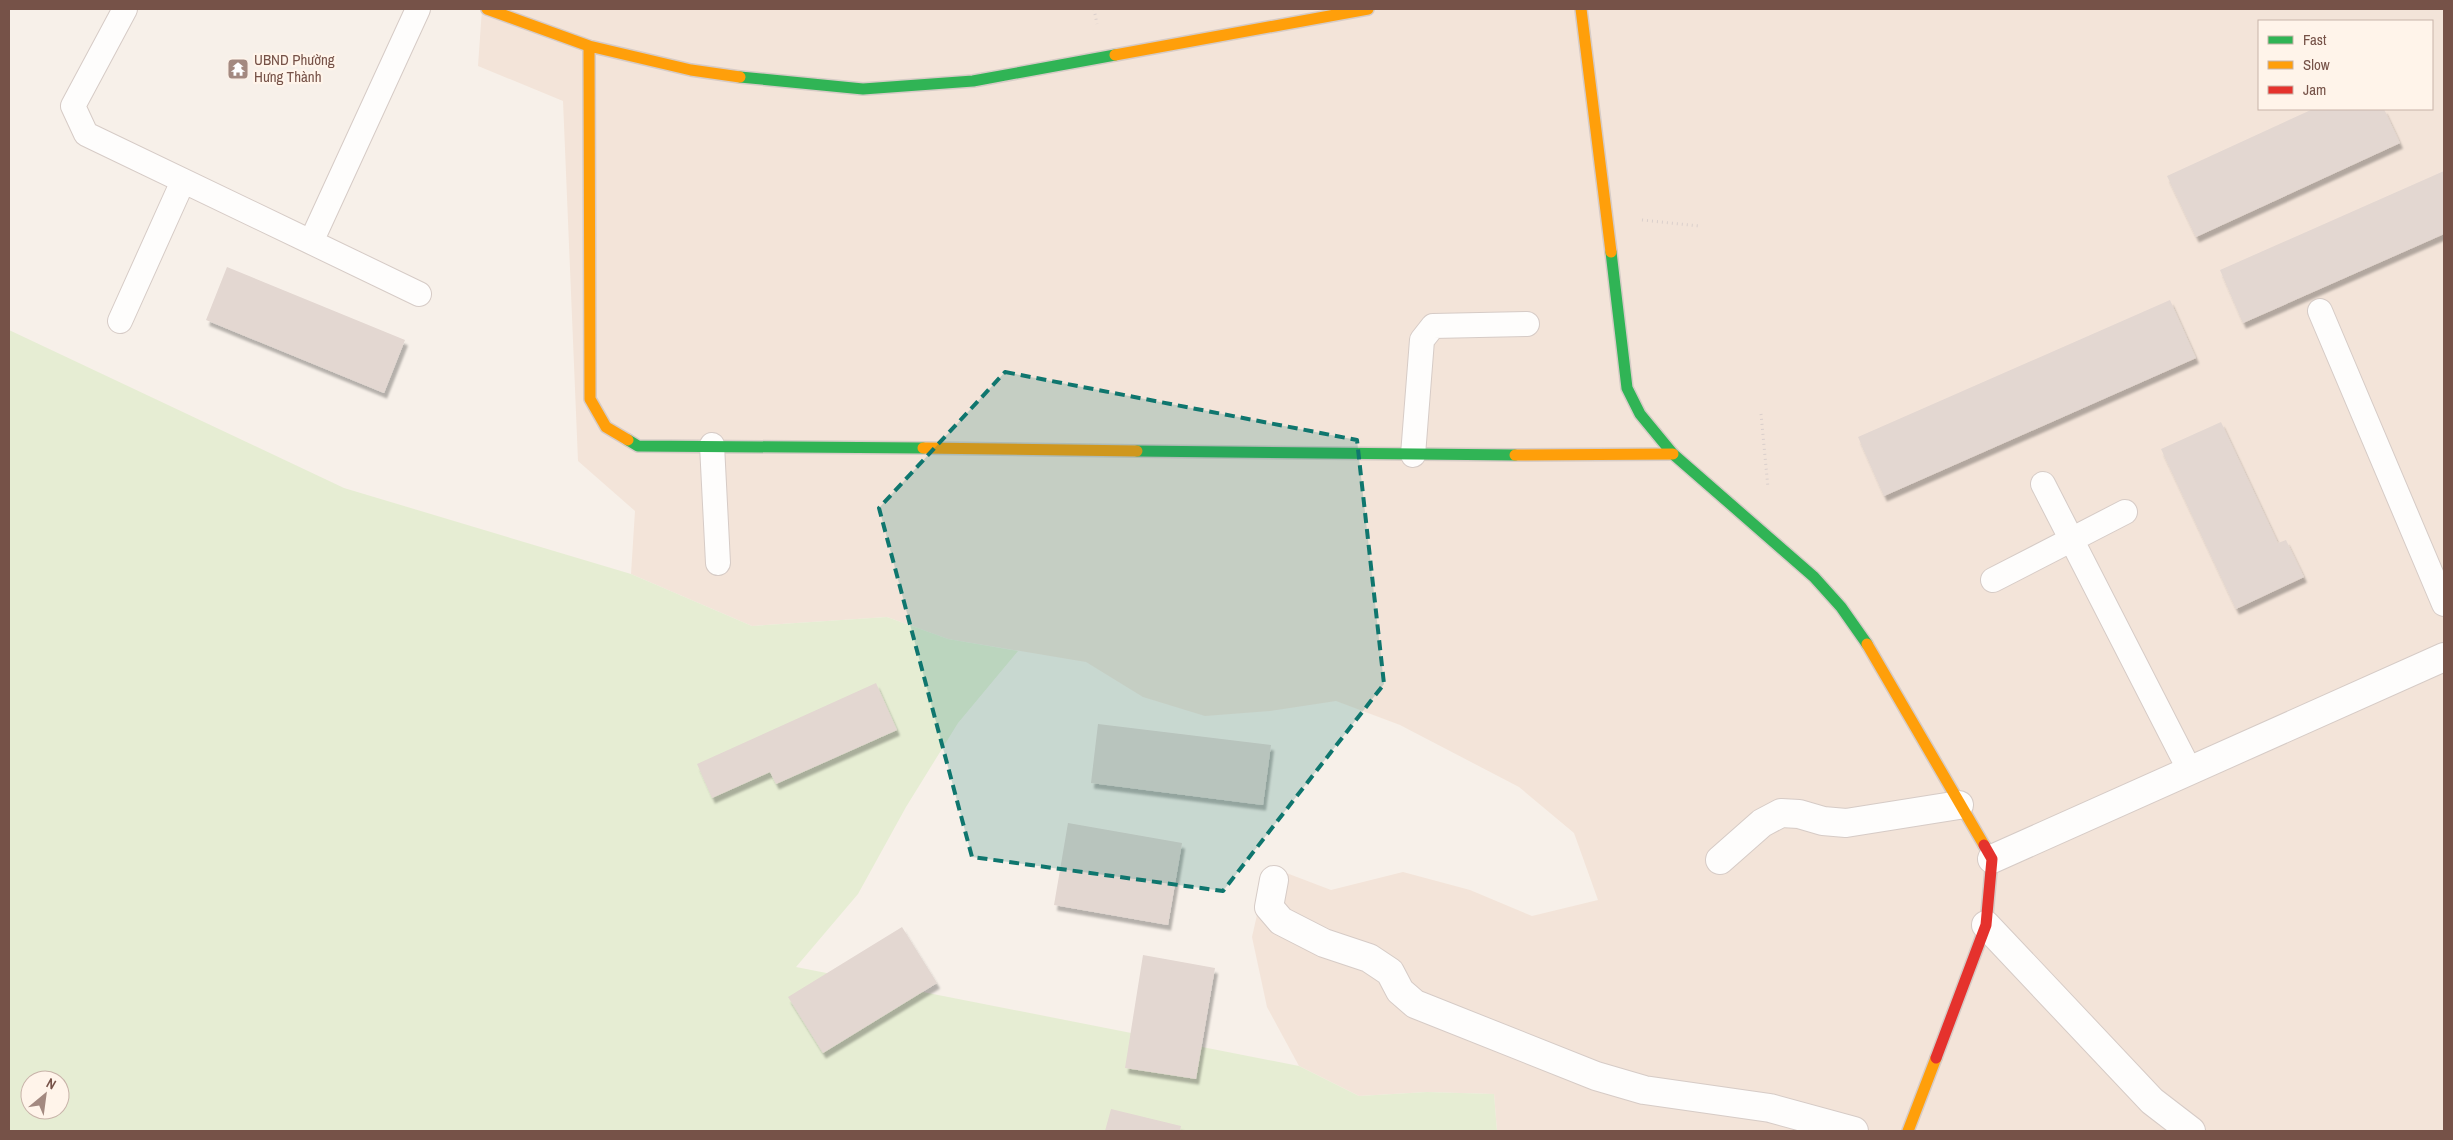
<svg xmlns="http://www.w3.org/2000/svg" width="2453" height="1140" font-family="'Archivo Narrow',sans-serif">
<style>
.residential{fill:#f3e4d9;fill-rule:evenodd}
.green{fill:#e6edd3;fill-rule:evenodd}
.building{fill:#e3d7d1;filter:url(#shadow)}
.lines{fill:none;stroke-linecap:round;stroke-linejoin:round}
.lane-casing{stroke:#d6cbc6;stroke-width:26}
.street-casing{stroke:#d6cbc6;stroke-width:30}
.fast-casing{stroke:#d6cbc6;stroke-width:14}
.slow-casing{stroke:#d6cbc6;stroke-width:14}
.jam-casing{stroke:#d6cbc6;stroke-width:14}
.path{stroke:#dacfcc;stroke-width:3;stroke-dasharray:1 4;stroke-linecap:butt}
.lane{stroke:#fefdfc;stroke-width:24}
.street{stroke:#fefdfc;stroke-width:28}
.fast{stroke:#30b455;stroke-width:11}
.slow{stroke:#ff9f0a;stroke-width:11}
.jam{stroke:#e5322d;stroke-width:11}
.marked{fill:#0f766e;fill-opacity:0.2;stroke:#0f766e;stroke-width:4;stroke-dasharray:10 6;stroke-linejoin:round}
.labels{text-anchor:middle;stroke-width:4.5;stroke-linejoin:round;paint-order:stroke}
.poi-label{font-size:15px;fill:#765248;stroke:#fff4ea;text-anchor:start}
</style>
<defs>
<filter id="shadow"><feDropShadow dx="3" dy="5.5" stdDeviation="1" flood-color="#0004"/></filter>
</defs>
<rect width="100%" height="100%" fill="#f7f0e9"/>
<!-- residential -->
<path class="residential" d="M482 9H2444V1131H1497L1494 1094 1427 1092 1359 1096 1299 1066 1267 1007 1252 937 1268 866 1331 890 1403 872 1470 890 1532 916 1598 900 1574 833 1519 787 1400 725 1336 701 1270 711 1205 716 1143 697 1086 662 948 639 887 617 752 626 631 574 635 511 578 461 563 101 478 66ZM2259 21H2432V109H2259Z"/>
<!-- green -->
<path class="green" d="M9 330 344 488 631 574 752 626 887 617 948 639 1018 651 958 723 906 807 858 894 796 967 1299 1066 1359 1096 1427 1092 1494 1094 1497 1131H9ZM30 1080H60V1110H30Z"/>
<!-- building -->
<path class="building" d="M2313 109H2384L2400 143 2196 237 2167 176Z
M2444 171V234L2243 323 2220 270Z
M227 267 405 340 384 393 206 320Z
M2170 300 2196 358 1884 496 1858 437Z
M2221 422 2278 543 2286 540 2304 577 2236 609 2161 449Z
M876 683 897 730 776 784 770 772 712 798 697 764Z
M1098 724 1271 745 1263 805 1091 783Z
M1068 823 1182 843 1168 925 1054 905Z
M902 927 937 983 823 1053 788 997Z
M1143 955 1215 968 1196 1079 1125 1068Z
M1111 1109 1181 1126 1180 1131H1105Z"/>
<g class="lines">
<!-- lane casing -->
<g class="lane-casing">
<path id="lane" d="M125 9 73 106 86 134 311 242 418 9
M311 242 419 294
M2320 311 2444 604
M120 321 183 181
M712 445 718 563
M1413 455 1422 340 1433 326 1527 324
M2043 484 2190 771
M1993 580 2125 512"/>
</g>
<!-- street casing -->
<g class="street-casing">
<path id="street" d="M1992 859 2444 657
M1720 860 1762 823 1781 813 1799 814 1823 821 1846 823 1959 805
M1274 880 1269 907 1281 921 1324 943 1369 958 1390 972 1400 991 1415 1004 1596 1076 1644 1090 1770 1108 1854 1131
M1986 925 2152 1101 2191 1131"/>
</g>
<!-- fast casing -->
<g class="fast-casing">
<path id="fast" d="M740 77 863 89 973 81 1115 55
M1611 252 1627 388 1640 414 1673 454 1814 577 1841 607 1867 644
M628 440 638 446 923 448
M1137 451 1515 455"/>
</g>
<!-- slow casing -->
<g class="slow-casing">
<path id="slow" d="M487 9 589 46 691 70 740 77
M1581 9 1611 252
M589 46 590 399 606 427 628 440
M1115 55 1368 9
M923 448 1137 451
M1515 455 1673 454
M1867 644 1984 845
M1908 1131 1936 1058"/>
</g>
<!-- jam casing -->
<g class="jam-casing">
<path id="jam" d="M1936 1058 1986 925 1992 859 1984 845"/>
</g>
<!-- path -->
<path class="path" d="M1094 9 1097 24
M1642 220 1699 226
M1761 414 1768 488"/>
<!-- lane -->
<use href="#lane" class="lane"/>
<!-- street -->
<use href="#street" class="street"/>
<!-- fast -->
<use href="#fast" class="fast"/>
<!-- slow -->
<use href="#slow" class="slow"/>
<!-- jam -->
<use href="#jam" class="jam"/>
</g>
<!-- marked area -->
<path class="marked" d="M1005 372 1357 440 1384 684 1223 891 972 857 879 508Z"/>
<!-- icons -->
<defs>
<g id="temple-square" transform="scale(1.125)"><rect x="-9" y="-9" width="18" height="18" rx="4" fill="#a38980" stroke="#fff4ea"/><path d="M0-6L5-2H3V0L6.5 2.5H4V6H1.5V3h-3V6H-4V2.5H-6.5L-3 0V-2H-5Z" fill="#fff"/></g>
</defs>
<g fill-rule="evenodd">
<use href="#temple-square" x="238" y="69"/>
</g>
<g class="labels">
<!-- poi labels -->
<g class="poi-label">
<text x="254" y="65">UBND Phường<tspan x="254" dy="17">Hưng Thành</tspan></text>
</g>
</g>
<!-- border -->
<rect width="2453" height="1140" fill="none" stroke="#765248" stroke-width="20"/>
<!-- legend -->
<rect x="2258" y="20" width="175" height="90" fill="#fff4ea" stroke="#c8b3a9"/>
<rect x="2268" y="36" width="25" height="8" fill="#30b455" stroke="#c8b3a9"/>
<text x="2303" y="45" font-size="15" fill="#765248">Fast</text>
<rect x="2268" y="61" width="25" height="8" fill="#ff9f0a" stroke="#c8b3a9"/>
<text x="2303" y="70" font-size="15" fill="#765248">Slow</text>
<rect x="2268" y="86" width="25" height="8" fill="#e5322d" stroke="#c8b3a9"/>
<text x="2303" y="95" font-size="15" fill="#765248">Jam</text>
<!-- north arrow -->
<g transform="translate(45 1095) rotate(29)"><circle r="24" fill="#fff4ea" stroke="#c8b3a9"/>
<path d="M0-4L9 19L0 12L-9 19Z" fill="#a38980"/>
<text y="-8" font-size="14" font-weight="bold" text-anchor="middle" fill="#765248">N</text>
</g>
</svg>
